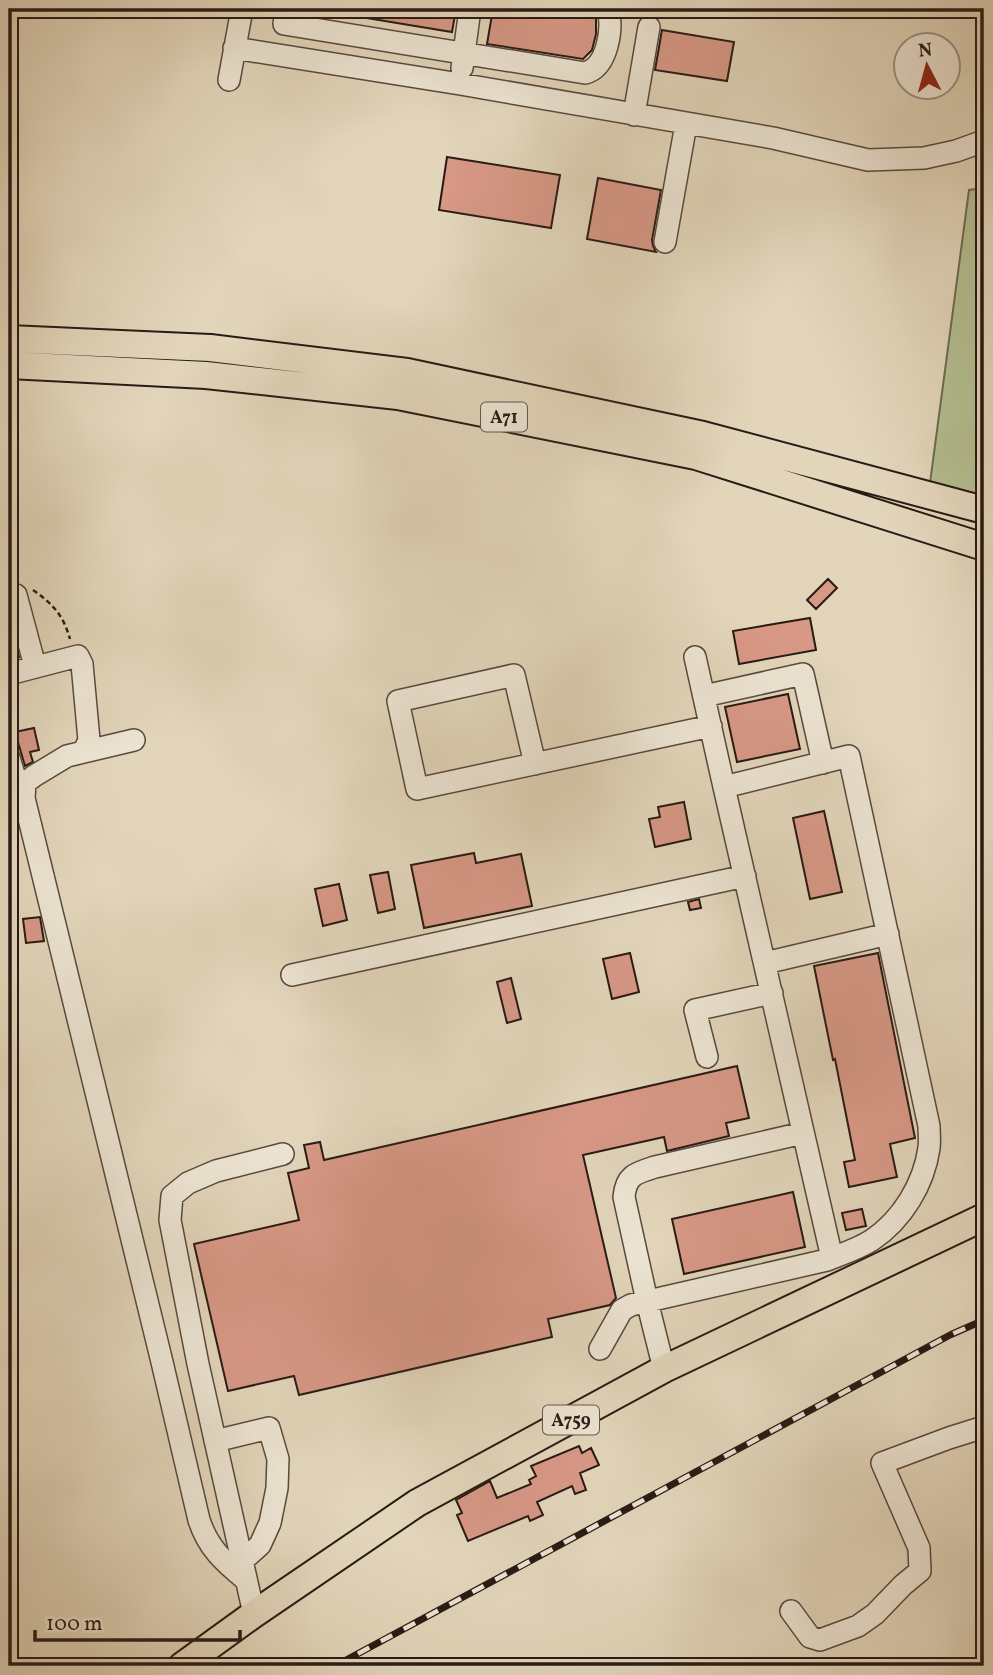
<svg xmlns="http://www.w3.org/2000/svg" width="993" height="1675" font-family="Vollkorn,serif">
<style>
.green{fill:#b3bd90;stroke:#6e6c52;stroke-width:2}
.building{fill:#d79886;stroke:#2a1a15;stroke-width:2}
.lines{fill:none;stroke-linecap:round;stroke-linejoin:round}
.minor-casing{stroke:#58493e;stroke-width:24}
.major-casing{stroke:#2a1a15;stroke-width:30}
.path{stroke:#2a1a15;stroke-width:2.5;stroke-dasharray:5 3.5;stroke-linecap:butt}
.minor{stroke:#ece4d2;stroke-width:21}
.major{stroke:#e2d5ba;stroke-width:26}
.rail-casing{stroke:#2a1a15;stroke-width:7}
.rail{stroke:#ece4d2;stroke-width:4.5;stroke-dasharray:13;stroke-linecap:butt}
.labels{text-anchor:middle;stroke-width:6;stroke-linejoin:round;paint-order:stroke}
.shield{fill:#ece4d2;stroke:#64574e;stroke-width:2}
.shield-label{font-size:18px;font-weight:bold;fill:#2a1a15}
</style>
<rect width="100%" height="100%" fill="#e2d5ba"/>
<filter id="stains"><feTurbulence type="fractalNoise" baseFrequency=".00286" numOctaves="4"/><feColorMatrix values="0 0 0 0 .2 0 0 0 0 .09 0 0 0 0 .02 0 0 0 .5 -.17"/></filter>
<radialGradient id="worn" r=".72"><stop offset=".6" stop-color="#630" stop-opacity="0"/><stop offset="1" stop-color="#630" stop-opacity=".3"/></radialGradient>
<!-- green -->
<path class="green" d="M984 188V496L930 483 969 190Z"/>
<!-- building -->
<path class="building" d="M349 9H456L452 32 348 15Z
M493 9H550L596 16V34L592 50 583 59 487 44Z
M662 30 734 42 727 81 655 70Z
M447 157 560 175 551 228 439 210Z
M598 178 661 190 652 240 653 246 656 252 587 239Z
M828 579 837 588 816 609 807 600Z
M810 618 816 650 739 664 733 631Z
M11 625 19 657 9 660V626Z
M788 694 800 749 737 762 725 707Z
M34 728 39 750 30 752 33 762 25 766 15 732Z
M684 802 691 839 655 847 649 819 660 817 658 807Z
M824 811 842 892 810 899 793 818Z
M474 853 476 863 521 854 532 906 424 928 411 865Z
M388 872 395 909 378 913 370 875Z
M339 884 347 920 323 926 315 889Z
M699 899 701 908 690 910 688 902Z
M40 917 44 941 26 943 23 919Z
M630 953 639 992 612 999 603 959Z
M878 953 915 1138 890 1144 897 1177 849 1187 844 1162 855 1160 835 1059 833 1060 814 966Z
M511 978 521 1019 507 1023 497 982Z
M737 1066 749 1118 726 1123 729 1136 667 1151 664 1137 583 1155 616 1298 610 1305 548 1319 552 1337 299 1395 294 1376 228 1391 194 1244 299 1220 288 1173 309 1168 304 1145 320 1142 324 1160Z
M793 1192 805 1247 684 1274 672 1219Z
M862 1209 866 1226 846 1230 842 1213Z
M579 1446 582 1453 591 1448 599 1465 580 1473 586 1490 575 1494 572 1486 537 1502 543 1515 530 1521 528 1516 468 1541 457 1515 462 1513 456 1500 490 1481 497 1498 531 1484 529 1480 536 1476 531 1466Z"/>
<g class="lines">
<!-- minor casing -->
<g class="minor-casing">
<path id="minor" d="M286 9 284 24 585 73C608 67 613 28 608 9
M234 48 460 84 773 138 868 160 924 158 956 151 984 141
M462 68 470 9
M229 80 242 9
M634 115 649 27
M665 242 686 124
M16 595 35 666
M695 657 724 787
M9 674 78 656 82 664 89 740 84 751
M704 696 803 674 823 763
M134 740 67 756 34 776 25 783 24 798 162 1362 199 1520C208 1548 224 1562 246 1580
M9 758 16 781
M535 764 514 675 398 701 417 789 711 726
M765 963 888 934
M292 975 745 876
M707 1057 695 1010 772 993
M600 1349 622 1310 631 1305 827 1260C842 1254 858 1249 872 1240 902 1220 924 1184 929 1148 930 1141 929 1133 929 1126L849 756 724 787 832 1258
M664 1369 647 1301 624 1197C626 1175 636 1173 655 1167L803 1133
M215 1441 269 1428 278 1459 277 1488 270 1523 260 1545 242 1561
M791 1611 810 1637 820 1640 858 1626 875 1614 903 1585 920 1571 919 1548 882 1463 949 1438 984 1427
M254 1614 198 1364 170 1220 172 1196 188 1183 216 1171 283 1154"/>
</g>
<!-- major casing -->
<g class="major-casing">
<path id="major" d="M9 339 210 348 407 372 703 435 984 510
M9 365 206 375 398 396 696 456 984 547
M182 1666 254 1614 417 1503 664 1369 984 1217"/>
</g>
<!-- path -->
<path class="path" d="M9 18 10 9
M33 590C54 605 63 615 70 639"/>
<!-- minor -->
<use href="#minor" class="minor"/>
<!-- major -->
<use href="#major" class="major"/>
<!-- rail casing -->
<g class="rail-casing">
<path id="rail" d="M335 1666 950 1335 984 1320"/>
</g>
<!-- rail -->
<use href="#rail" class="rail"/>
</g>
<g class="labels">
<!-- shield labels -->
<g class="shield">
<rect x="481" y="402.5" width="46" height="29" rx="5"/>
<rect x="543" y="1405.5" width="56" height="29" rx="5"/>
</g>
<g class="shield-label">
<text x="504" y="423">A71</text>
<text x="571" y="1426">A759</text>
</g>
</g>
<!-- margin -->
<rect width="993" height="1675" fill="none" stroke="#e2d5ba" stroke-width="35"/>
<rect x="10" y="10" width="972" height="1654" fill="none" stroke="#2a1a15" stroke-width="3.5"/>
<rect x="18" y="18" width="958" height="1640" fill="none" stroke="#2a1a15" stroke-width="2"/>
<!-- north arrow -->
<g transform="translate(927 66) rotate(354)"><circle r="33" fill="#ece4d2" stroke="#9e9386" stroke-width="2"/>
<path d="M0-5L12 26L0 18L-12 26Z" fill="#8f2418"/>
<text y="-10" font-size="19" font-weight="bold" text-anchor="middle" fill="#2a1a15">N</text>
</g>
<!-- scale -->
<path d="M35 1630v10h205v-10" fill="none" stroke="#2a1a15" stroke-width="3.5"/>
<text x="46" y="1630" font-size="21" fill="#2a1a15" stroke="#ece4d2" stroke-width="5" paint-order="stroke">100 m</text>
<rect width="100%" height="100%" filter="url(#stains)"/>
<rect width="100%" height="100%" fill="url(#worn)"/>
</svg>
